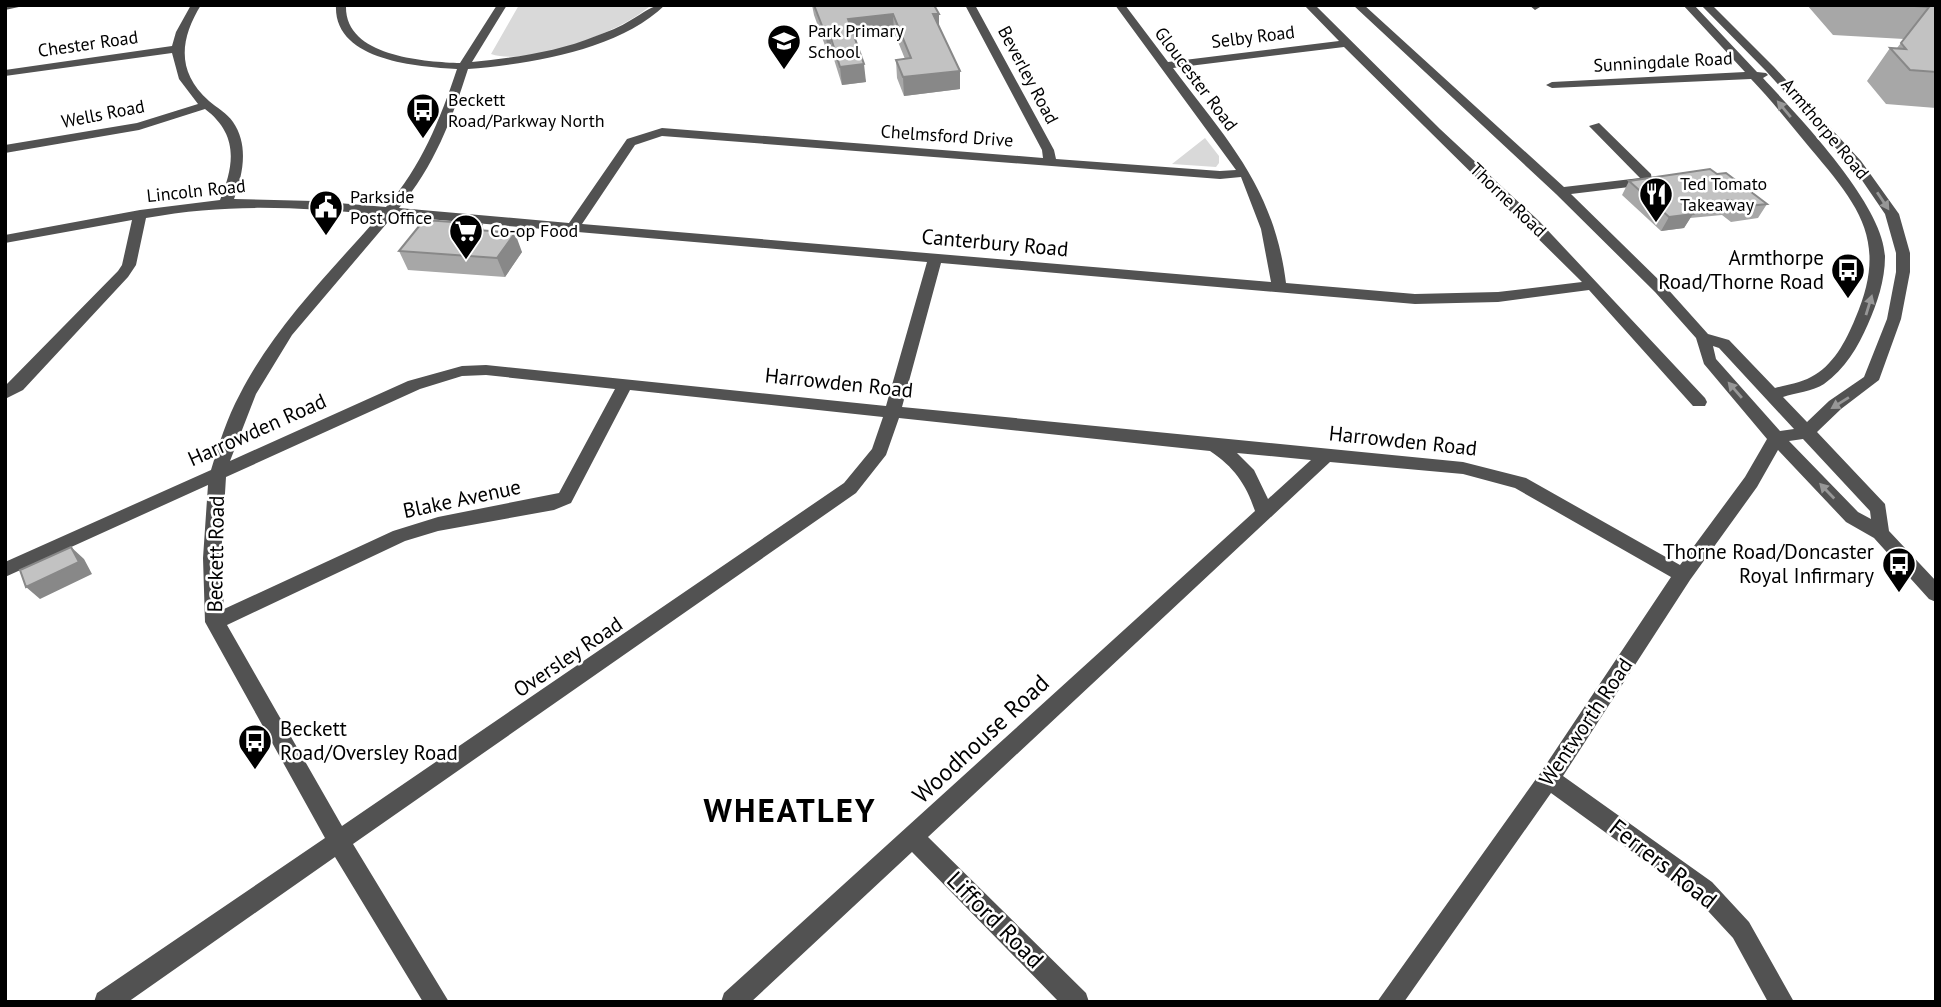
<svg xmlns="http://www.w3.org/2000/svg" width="1941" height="1007" font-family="'PT Sans',sans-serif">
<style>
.green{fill:#d9d9d9}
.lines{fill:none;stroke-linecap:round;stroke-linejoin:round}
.minor{fill:#525252;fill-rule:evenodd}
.wall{fill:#a7a7a7}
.shaded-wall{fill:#888}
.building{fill:#c2c2c2;stroke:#888;stroke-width:2}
.oneway{fill:#979797}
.labels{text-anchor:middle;stroke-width:5;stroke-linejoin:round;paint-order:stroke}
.far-poi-label{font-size:18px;fill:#000;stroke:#fff;text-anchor:start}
.far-street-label{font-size:18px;fill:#000;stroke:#fff}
.street-label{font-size:21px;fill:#000;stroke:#fff}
.poi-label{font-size:21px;fill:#000;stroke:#fff;text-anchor:end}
.near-street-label{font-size:24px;fill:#000;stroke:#fff}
.near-district-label{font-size:33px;font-weight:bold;letter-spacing:2px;fill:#000;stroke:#fff}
</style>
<rect width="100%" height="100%" fill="#fff"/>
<!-- green -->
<path class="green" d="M519 5H651C623 32 527 67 491 54Z
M1205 138 1219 156V163L1216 167 1172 164Z"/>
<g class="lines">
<!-- minor -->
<path class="minor" d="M5 5H28L5 10Z
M191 5H201C180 39 176 72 209 101 217 108 227 113 233 122 249 145 243 174 234 199L314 201 386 207C421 167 440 120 457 69 418 67 333 61 336 5H346C344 56 421 61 457 63H460L497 5H507L472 62C513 58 557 52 596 36 607 32 620 27 631 20 644 13 650 5 665 5 619 50 530 64 468 69 452 119 434 167 399 208L569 223 627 139 662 128 1043 158 1042 150 965 5H975L1054 150 1056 159 1220 171 1236 170 1115 5H1125L1168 62 1339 41 1304 5H1315L1440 129 1539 221 1705 398 1707 402 1705 406H1693L1589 290 1498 302 1415 304 941 263 902 407 1463 462 1526 478 1680 565 1745 477 1767 439 1704 364 1696 338 1655 292 1556 194 1353 5H1364L1564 187 1640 178 1589 126 1599 123 1651 174 1652 181 1646 185 1571 194 1665 286 1708 334 1729 340 1775 388C1786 385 1800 383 1811 377 1833 366 1846 341 1855 319 1889 241 1859 206 1810 148 1791 125 1772 101 1751 79L1552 88 1546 85 1552 82 1745 72 1683 5H1694L1757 72 1766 73 1768 75 1763 78C1799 117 1884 205 1885 257 1885 280 1877 304 1868 324 1858 347 1845 369 1824 384 1813 391 1795 393 1783 397L1807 422 1829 401 1864 377 1887 319 1896 272V253L1885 214 1853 167 1766 71 1701 5H1712L1774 67 1861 161 1899 214 1910 253V272L1901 319 1879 380 1841 409 1817 432 1885 504 1889 531 1936 581V602L1929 599 1874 538 1846 522 1778 450 1757 487 1690 580 1563 776 1712 882 1749 922 1794 1002H1768L1733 938 1696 898 1551 793 1404 1002H1377L1541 772 1671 577 1515 488 1463 474 1330 462 928 837 1086 993 1089 1002H1059L912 852 751 1002H721L724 993 1255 511C1246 484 1234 467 1210 451L899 418 886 455 856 493 353 844 449 1002H423L335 857 128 1002H94L97 993 325 838 205 622 203 558 208 485 5 577V562L211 470C219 444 227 418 240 394 274 327 331 271 380 215 297 207 228 203 146 218L136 265 128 277 23 390 5 399V386L118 271 122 265 132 220 5 243V235L140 210 220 200C235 164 238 134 205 109L139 130 5 153V145L137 123 198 104 179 79 172 53 5 76V70L172 46 176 32ZM1344 47 1582 282 1498 292 1415 294 1286 283C1274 188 1228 141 1173 68ZM662 136 1220 179 1241 177 1261 229 1271 282 582 224 635 145ZM393 216 927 262 886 406 486 365 462 366 408 381 230 461 256 394 292 335ZM1713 346 1719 348 1794 429 1780 431 1716 359ZM486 375 615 389 559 493 438 517 393 531 224 609 221 558 226 477 420 389 462 376ZM630 390 883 417 872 449 844 483 342 826 227 625 405 541 438 531 554 510 571 503ZM1803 439 1870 511 1871 519 1858 512 1789 441ZM1237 453 1311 460 1268 499 1254 470Z
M1529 5H1539L1540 7 1535 10Z"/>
</g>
<!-- wall -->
<path class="wall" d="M812 5H934L939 27 960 71V89L904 96 897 78 896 60 905 59 894 32 854 36 866 82 842 85 832 53 828 54 814 15Z
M1807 5H1936V108L1886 104 1867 81 1890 48H1897L1904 39 1833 35Z
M1717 174 1767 204 1758 218 1731 222 1722 215 1690 218 1684 228 1661 231 1622 195 1629 181Z
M482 224 484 231 522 252 505 277 408 270 399 251Z"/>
<!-- shaded-wall -->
<path class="shaded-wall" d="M893 14 894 32 850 37 848 19Z
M933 14H939V31Z
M830 35 832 53 828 54 826 36Z
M864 64 866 82 842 85 840 67Z
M960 71V89L904 96 903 77Z
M1693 214 1684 228 1661 231 1669 217Z
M515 233 522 252 505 277 497 258Z
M71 547 84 559 92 574 40 599 26 587Z"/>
<!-- building -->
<path class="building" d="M814 5H934L939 14H933L960 71 903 77 896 60 911 58 893 14 848 19 864 64 840 67 830 35 826 36Z
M1900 5H1936V72L1910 70 1890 48 1906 49 1901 43 1929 7Z
M1710 169 1717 174 1726 173 1767 204 1740 207 1731 200 1683 205 1693 214 1669 217 1629 181Z
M424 220 482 224 477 230 515 233 497 258 399 251Z
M71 547 79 562 26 587 20 570Z"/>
<!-- one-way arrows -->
<defs><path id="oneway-solid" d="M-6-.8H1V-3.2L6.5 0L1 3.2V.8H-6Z" transform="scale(1.75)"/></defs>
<g class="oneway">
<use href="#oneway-solid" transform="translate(1784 109) rotate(-130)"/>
<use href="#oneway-solid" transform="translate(1883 201) rotate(56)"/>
<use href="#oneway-solid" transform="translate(1869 305) rotate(-73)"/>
<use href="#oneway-solid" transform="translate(1735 390) rotate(-131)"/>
<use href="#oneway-solid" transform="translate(1840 403) rotate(148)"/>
<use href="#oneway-solid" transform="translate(1827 491) rotate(-134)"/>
</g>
<!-- icons -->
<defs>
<g id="school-pin" transform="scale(1.75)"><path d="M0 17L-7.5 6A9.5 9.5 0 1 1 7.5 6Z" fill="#000" stroke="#fff"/><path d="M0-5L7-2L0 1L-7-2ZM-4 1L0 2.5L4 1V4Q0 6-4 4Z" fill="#fff"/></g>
<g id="bus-pin" transform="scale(1.75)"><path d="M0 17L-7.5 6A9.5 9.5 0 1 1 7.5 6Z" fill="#000" stroke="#fff"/><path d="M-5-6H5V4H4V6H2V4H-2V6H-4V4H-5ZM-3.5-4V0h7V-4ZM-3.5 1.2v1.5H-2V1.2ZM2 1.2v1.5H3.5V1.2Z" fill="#fff"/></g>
<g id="restaurant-pin" transform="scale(1.75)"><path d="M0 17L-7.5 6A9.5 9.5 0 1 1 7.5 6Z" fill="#000" stroke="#fff"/><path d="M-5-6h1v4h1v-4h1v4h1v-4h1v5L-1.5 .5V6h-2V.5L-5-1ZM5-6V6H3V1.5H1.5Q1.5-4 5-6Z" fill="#fff"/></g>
<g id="civic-pin" transform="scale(1.75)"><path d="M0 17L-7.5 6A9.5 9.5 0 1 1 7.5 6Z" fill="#000" stroke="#fff"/><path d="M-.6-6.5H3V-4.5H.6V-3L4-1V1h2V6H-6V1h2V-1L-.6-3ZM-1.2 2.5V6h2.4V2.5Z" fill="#fff"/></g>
<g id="supermarket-pin" transform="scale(1.75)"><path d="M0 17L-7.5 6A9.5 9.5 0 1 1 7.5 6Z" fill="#000" stroke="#fff"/><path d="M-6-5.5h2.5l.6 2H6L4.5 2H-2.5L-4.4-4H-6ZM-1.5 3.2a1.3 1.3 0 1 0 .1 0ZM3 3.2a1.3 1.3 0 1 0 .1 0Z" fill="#fff"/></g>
</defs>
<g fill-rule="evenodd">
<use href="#school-pin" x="784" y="41"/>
<use href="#bus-pin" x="423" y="110"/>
<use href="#restaurant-pin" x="1656" y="194"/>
<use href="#civic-pin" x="326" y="207"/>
<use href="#supermarket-pin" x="466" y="231"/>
<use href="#bus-pin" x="1848" y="270"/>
<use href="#bus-pin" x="1899" y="564"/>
<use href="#bus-pin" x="255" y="741"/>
</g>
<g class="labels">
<!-- far-poi labels -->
<g class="far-poi-label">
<text x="808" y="37">Park Primary<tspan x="808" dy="21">School</tspan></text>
<text x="448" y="106">Beckett<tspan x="448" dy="21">Road/Parkway North</tspan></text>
<text x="1680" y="190">Ted Tomato<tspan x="1680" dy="21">Takeaway</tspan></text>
<text x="350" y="203">Parkside<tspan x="350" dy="21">Post Office</tspan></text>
<text x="490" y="237">Co-op Food</text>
</g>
<!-- far-street labels -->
<g class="far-street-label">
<text transform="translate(1253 37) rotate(-7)" y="6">Selby Road</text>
<text transform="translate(88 44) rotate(-8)" y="6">Chester Road</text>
<text transform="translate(1663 62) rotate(-3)" y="6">Sunningdale Road</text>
<text transform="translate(1028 75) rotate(62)" y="6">Beverley Road</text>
<text transform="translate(1196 79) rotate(53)" y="6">Gloucester Road</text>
<text transform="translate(103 114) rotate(-11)" y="6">Wells Road</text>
<text transform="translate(1825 129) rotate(50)" y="6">Armthorpe Road</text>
<text transform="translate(947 136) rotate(4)" y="6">Chelmsford Drive</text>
<text transform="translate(196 191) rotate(-6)" y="6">Lincoln Road</text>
<text transform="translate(1508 200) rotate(44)" y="6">Thorne Road</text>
</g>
<!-- street labels -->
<g class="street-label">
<text transform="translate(995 243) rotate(5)" y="7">Canterbury Road</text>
<text transform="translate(839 383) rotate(6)" y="7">Harrowden Road</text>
<text transform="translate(257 430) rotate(-24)" y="7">Harrowden Road</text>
<text transform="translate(1403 441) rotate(6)" y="7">Harrowden Road</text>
<text transform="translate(462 499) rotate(-12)" y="7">Blake Avenue</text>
<text transform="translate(216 554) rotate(-89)" y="7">Beckett Road</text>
<text transform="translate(568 657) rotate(-34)" y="7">Oversley Road</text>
<text transform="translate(1586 722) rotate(-56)" y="7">Wentworth Road</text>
</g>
<!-- poi labels -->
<g class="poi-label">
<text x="1824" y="265">Armthorpe<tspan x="1824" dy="24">Road/Thorne Road</tspan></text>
<text x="1874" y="559">Thorne Road/Doncaster<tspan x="1874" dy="24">Royal Infirmary</tspan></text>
<text x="280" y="736" text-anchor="start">Beckett<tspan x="280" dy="24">Road/Oversley Road</tspan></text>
</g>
<!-- near-street labels -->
<g class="near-street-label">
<text transform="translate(981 739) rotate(-43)" y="8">Woodhouse Road</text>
<text transform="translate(1663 864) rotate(38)" y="8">Ferrers Road</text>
<text transform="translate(995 920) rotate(45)" y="8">Lifford Road</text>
</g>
<!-- near-district labels -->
<g class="near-district-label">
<text x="790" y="822">WHEATLEY</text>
</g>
</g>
<!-- border -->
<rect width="1941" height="1007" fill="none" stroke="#000000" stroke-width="14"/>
</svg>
